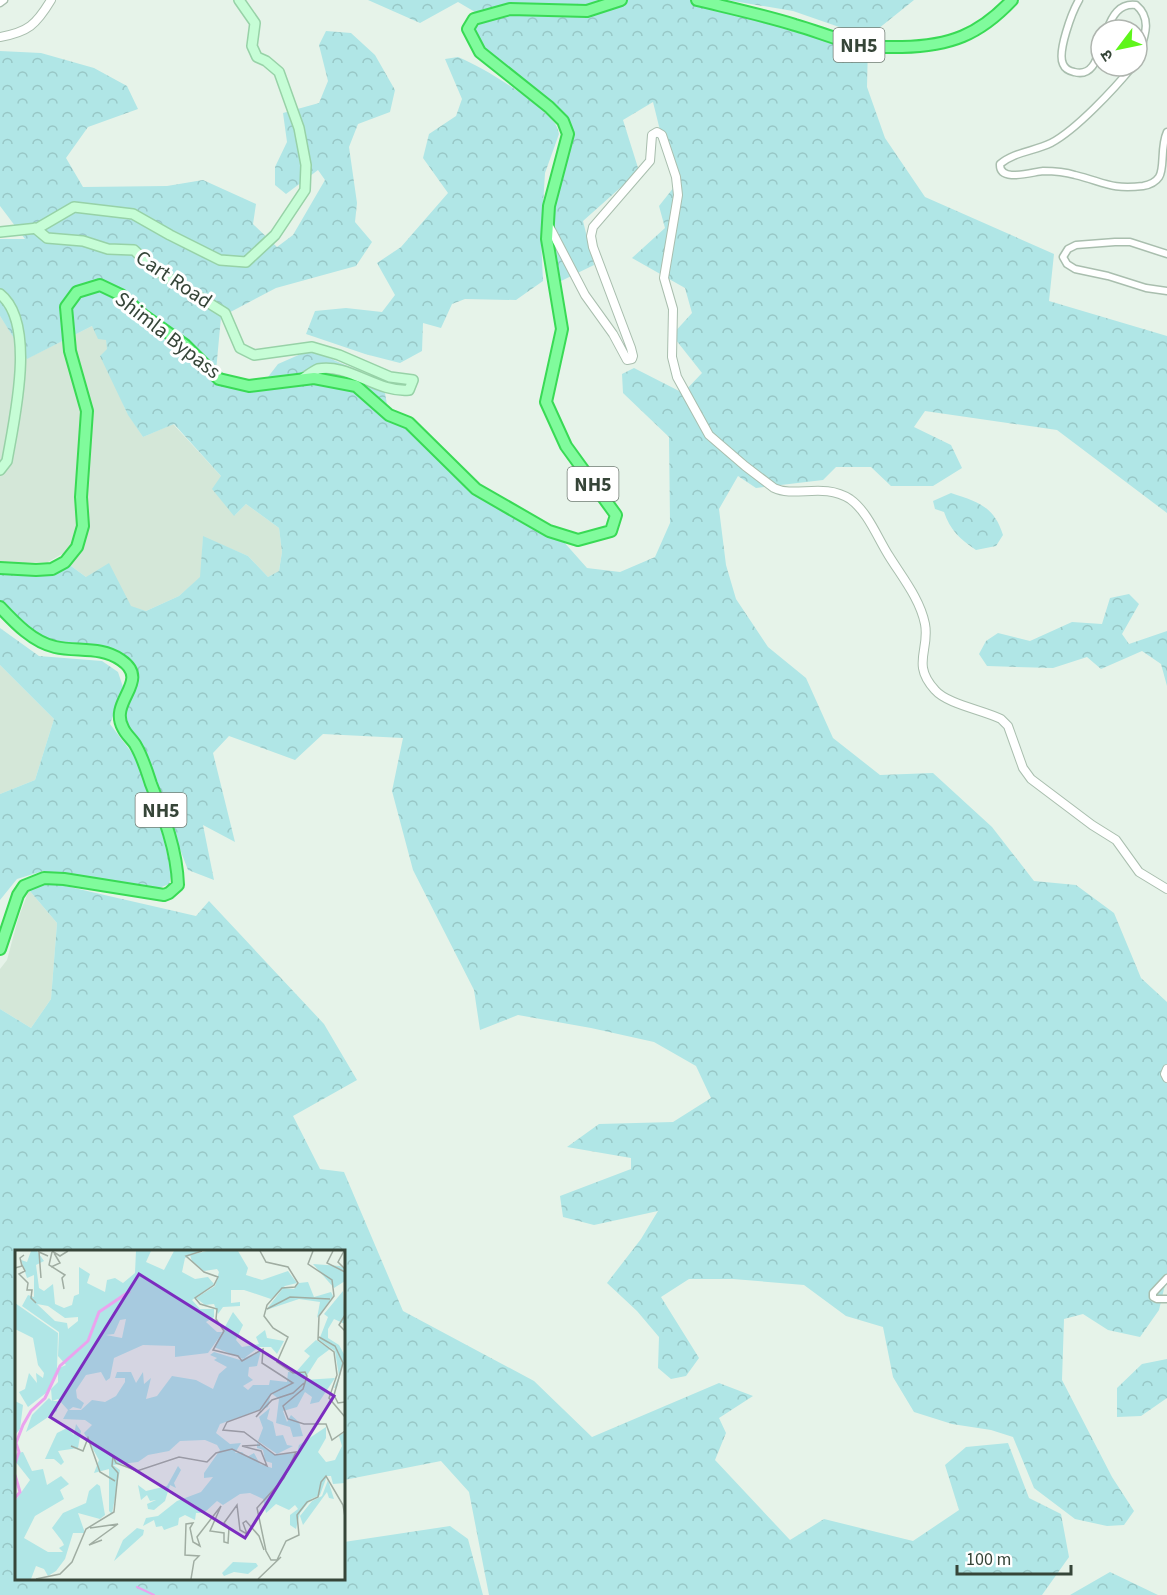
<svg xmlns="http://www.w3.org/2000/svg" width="1167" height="1595" font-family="'Source Sans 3','Noto Sans Devanagari',sans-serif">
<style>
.residential{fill:#d4e7d8}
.forest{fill:url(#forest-crowns)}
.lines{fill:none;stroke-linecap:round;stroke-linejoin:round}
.stream{stroke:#eba3ee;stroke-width:2}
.minor-casing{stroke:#a9beae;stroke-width:9}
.tertiary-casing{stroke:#a9beae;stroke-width:10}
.secondary-casing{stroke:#97d2a7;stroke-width:12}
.trunk-casing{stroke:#39da55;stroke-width:14}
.minor{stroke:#fff;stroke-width:6}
.tertiary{stroke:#fff;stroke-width:8}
.secondary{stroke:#c6fdd6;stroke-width:9}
.trunk{stroke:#80fb9c;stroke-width:10}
.labels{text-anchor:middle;stroke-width:6;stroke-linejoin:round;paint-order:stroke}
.shield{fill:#fff;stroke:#727d74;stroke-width:1.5}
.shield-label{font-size:20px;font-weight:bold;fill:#364538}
.street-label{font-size:21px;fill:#364538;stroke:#fff}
.inset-river{fill:none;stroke:#eba3ee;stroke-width:3}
.inset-road{fill:none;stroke:#a0ada2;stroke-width:1.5}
.view{fill:#7b2cbf;fill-opacity:0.15;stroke:#7b2cbf;stroke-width:3}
.inset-edge{fill:none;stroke:#364538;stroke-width:3}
</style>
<defs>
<pattern id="forest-crowns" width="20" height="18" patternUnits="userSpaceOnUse" patternTransform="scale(1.5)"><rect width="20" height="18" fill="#b0e6e6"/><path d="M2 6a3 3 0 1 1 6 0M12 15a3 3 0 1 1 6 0" fill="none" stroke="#98c7c6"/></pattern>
</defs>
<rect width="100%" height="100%" fill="#e6f3e9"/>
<!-- residential -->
<path class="residential" d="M0 316 28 358 92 326 106 340 115 384 126 411 143 437 173 424 221 476 235 515 246 504 279 528 282 552 279 571 268 577 248 556 203 537 201 577 179 596 146 611 131 607 86 577 71 566 62 554 48 562 0 564Z
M0 665 54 719 35 780 0 794Z
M29 890 57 923 51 999 31 1028 0 1009V969L7 960 18 919Z"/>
<!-- forest -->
<path class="forest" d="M368 0H612L587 8 509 6 475 12 458 2 420 23Z
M627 0H696L794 18 868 44 867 87 885 138 925 197 1054 254 1049 301 1167 336V513L1057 430 925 411 914 427 951 445 962 468 933 486H891L871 467H836L823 480 756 488 738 476 719 509 726 565 736 599 768 647 806 678 833 738 880 775 933 773 992 827 1034 881 1076 885 1114 913 1141 978 1167 1002V1276L1159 1310 1140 1337 1108 1330 1083 1314 1064 1319 1062 1380 1112 1477 1134 1511 1124 1525 1107 1526 1075 1519 1034 1488 1013 1437 991 1430 952 1424 914 1412 893 1377 883 1327 846 1316 804 1285 733 1279H689L661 1297 699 1358 686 1376 671 1379 658 1368 659 1337 637 1311 607 1283 641 1239 658 1211 594 1225 563 1217 560 1196 631 1169V1158L567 1147 599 1124 673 1122 711 1098 696 1066 654 1042 591 1028 518 1015 480 1030 474 990 413 870 392 791 403 738 323 734 295 760 229 736 213 753 235 842 203 825 214 880 188 870 140 745 126 727 122 712 136 684 125 659 55 643 38 637 0 604V573L52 572 71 566 86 577 109 563 131 606 146 611 179 596 200 577 203 536 248 556 268 577 279 571 282 552 279 528 246 504 234 516 212 489 221 476 174 424 143 437 128 415 100 356 107 349 106 340 98 339 92 326 27 359 0 316V239H25L0 206V51L41 53 94 68 127 86 138 109 88 127 66 158 83 187 167 186 203 180 256 204 253 224 277 247 293 235 325 180 318 170 286 194 275 185V167L287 142 283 113 319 103 328 81 319 45 326 31 351 33 375 55 395 90 390 112 358 124 349 147 357 203 355 222 372 242 356 266 276 288 221 317 215 382 258 390 278 364 310 350 383 381 389 417 408 425 474 490 563 541 587 568 620 572 655 557 670 523 669 437 623 393 622 374 634 368 683 393 702 373 672 335 692 313 685 288 632 258 665 228 659 206 674 187 653 102 623 120 639 171 583 221 594 265 559 282 549 239 551 206 570 133 481 51 470 28 475 20 510 11 588 13Z
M727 0H914L868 37 793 11Z
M458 57C487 69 532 98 553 121 556 124 558 129 559 134L545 173 541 238 543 281 516 300 465 299 452 304 441 328 423 323 422 351 400 363 365 354 306 334 315 311 346 308 382 312 395 295 377 263 401 247 448 193 423 158 429 134 456 116 462 99 445 59Z
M951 493C978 502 994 506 1003 535L996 546 976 550C960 539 950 530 944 512L935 509 933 501Z
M1129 594 1139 604 1122 634 1129 644 1167 631V686L1161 664 1142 651 1101 669 1087 657 1053 668 987 666 979 654 986 641 998 633 1030 641 1072 622 1102 624 1110 598Z
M0 628 39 656 102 661 118 672 123 687 110 724 135 757 158 818 172 872 169 884 157 889 43 871 17 879 0 900V794L35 780 54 719 0 665Z
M48 882 196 916 209 901 324 1024 357 1080 293 1116 320 1169 344 1172 403 1311 534 1381 592 1437 719 1383 753 1396 719 1418 726 1433 715 1460 790 1540 824 1519 913 1541 959 1510 945 1465 966 1447 1008 1443 1029 1498 1061 1514 1069 1557 1042 1595H489L469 1492 441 1461 344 1480V1252H16V1578H344V1542L450 1526 468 1539 483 1595H0V1009L31 1028 51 999 57 923 29 890Z
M1167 1359V1398L1141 1416 1117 1417V1388L1142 1364Z
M1110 1572 1158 1595H1070Z"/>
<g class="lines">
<!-- stream -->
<path class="stream" d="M137 1587 154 1595"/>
<!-- minor casing -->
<g class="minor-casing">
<path id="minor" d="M1079 0C1072 12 1057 52 1063 64 1065 69 1069 71 1074 72 1092 77 1097 59 1101 46
M0 3 4 0
M1107 30C1112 16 1119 3 1136 5 1154 20 1143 40 1137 60
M1133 66C1115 88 1076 130 1051 143 1035 151 1014 152 1000 164 999 183 1032 172 1043 171 1054 171 1065 172 1075 175 1104 182 1111 190 1143 186 1149 185 1155 183 1159 177 1165 168 1160 147 1167 132
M1167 254 1130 242H1115L1076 245 1068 249 1063 257 1067 264 1075 269 1108 276 1146 288 1167 291
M1167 1278 1153 1293V1297L1157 1299H1167"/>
</g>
<!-- tertiary casing -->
<g class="tertiary-casing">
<path id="tertiary" d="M0 37C28 32 36 25 51 0
M548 224 585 295 613 334 627 360 632 359 633 356 631 348 593 247 591 236 593 227 650 161 652 135 657 132 662 135 676 177 678 195 664 278 673 309 672 357 677 377 709 435 745 466 774 488C795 498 824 482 850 499 868 512 877 537 889 556 902 577 920 599 925 624 930 650 911 664 935 690 947 704 983 710 1001 719L1008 726 1023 768 1031 779 1092 825 1116 840 1139 872 1167 889
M1167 1069 1165 1074 1167 1078"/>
</g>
<!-- secondary casing -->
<g class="secondary-casing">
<path id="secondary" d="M35 228 47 238 83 241 108 249 134 250 154 269 225 313 240 348 254 355 312 347 339 355 390 377 413 380 409 390C377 393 348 363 318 369 313 371 307 376 302 379
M0 232 38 228 74 207 133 214 170 235 220 260 246 262 275 235 305 190 306 165 299 128 279 72 266 61 257 57 252 46 255 23 239 0
M0 294C37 323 14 420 7 461L0 470"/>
</g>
<!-- trunk casing -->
<g class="trunk-casing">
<path id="trunk" d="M697 0C730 8 763 15 795 25 817 31 839 41 861 45 875 48 888 47 902 47 950 46 979 35 1012 0
M0 568 36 570 52 569 65 562 77 547 83 526 81 497 87 411 70 351 66 307 77 292 100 285 121 295 143 315 185 345 219 379 249 386 314 378 356 386 389 415 409 423 476 489 549 531 578 540 611 531 616 515 566 446 546 402 562 329 547 239 549 206 568 134 563 121 549 107 480 52 468 29 474 19 510 9 587 11 621 0
M0 607C15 623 33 642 55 647 77 652 101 646 121 660 152 681 108 701 123 728 126 735 133 740 136 746 143 758 147 772 151 784 164 817 177 850 178 885L169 893 164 895 64 879 44 878 24 886 18 895 0 949"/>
</g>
<!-- minor -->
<use href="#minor" class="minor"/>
<!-- tertiary -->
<use href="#tertiary" class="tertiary"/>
<!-- secondary -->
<use href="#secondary" class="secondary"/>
<!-- trunk -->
<use href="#trunk" class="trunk"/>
</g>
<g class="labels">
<!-- shield labels -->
<g class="shield">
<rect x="833.5" y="28" width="51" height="34" rx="4.5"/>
<rect x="567.5" y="467" width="51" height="34" rx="4.5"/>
<rect x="135.5" y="793" width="51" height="34" rx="4.5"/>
</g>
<g class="shield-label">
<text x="859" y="52">NH5</text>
<text x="593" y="491">NH5</text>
<text x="161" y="817">NH5</text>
</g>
<!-- street labels -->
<g class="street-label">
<text transform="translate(174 279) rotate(34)" y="7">Cart Road</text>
<text transform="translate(168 335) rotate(38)" y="7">Shimla Bypass</text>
</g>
</g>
<!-- overview -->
<g transform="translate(15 1250)">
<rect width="330" height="330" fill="#e6f3e9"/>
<path d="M16 1H22L29 11 21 15 24 38 29 41 38 34 40 54 49 58 57 55 59 46 64 44V17L75 24 72 33 90 42 92 30 100 28 108 33 120 23 121 1H136L131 12 149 20 159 1H185L170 8 167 22 180 29 193 27 199 34 177 50 185 59H199V67L191 72 202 82H208L193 103 160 107V96L128 95 99 108 95 128 91 131 86 122 71 125 61 140 62 148 69 153 66 159 58 157 54 160H66L77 150 90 152 101 146 110 132V128H100L102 122H116L121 133 128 122 129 134 136 128 131 149 142 146 157 126 181 130 198 139 204 124 212 117 199 110 202 108 195 105 199 102 225 110 246 100 242 116 234 117 233 126 238 130 228 136 233 140 238 135H254L255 130 272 132 273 122H281L295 106 289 101 301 90 315 99 303 108 289 130 320 128 304 152 295 154 297 147 290 142 282 157 268 161 272 172 276 165 284 172 288 186 278 187 275 177 261 173 264 149 256 143 253 157 205 174 201 183 215 194 226 193 220 203 227 202 232 207 239 203 245 214 257 218V213L250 211 248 200 242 198V193L260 205 282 203 284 195 311 177V188L303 202 311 212 320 210 327 196 324 186 330 182V233L318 234 316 226H312L305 245 296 249 285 263 281 279 275 275V265L283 259 280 255 274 260 261 254 251 263 248 249 235 243 225 244 208 255 202 251 189 263H181L180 270 170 265 164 268 163 275 149 280 147 276 141 277 139 270 128 276 131 268 143 266 162 251 186 242 198 227 189 228V223L205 200 202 195 190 190 165 191 154 201 133 205 123 212 98 215 105 220 97 264 94 261V219L79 223 84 210 69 183 77 175 70 170 48 169 53 160 43 149 37 151H43L42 161 11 182 17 165 34 148 37 151 36 139 43 132V121L31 143 13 157 4 142 10 139 14 123 22 133 21 123 28 128 29 123 23 115 18 88 0 79V53L43 83 42 119 51 115 43 106 44 82 7 56 13 45 19 47V25L12 28 6 10 12 12ZM22 54 33 56 50 68 63 67V71L53 79 52 73 40 71ZM111 69 107 88 91 85 99 84 105 70ZM192 1H223L233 18 231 25 247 30 273 21 282 33 270 36 256 49 229 40H216V53L225 52V56L208 57 203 64 199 54 190 55 181 48 200 36 204 22 202 19 189 21 177 11 175 5ZM298 14 325 16 330 19V31L319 38ZM293 32 299 47 316 42 318 46 302 68 305 52 284 49 251 60 268 38 279 39 284 33ZM328 41 330 74 319 69 313 79V88L324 95 330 106 322 137 319 138 324 126 320 101 304 90 313 67 309 64ZM218 62 228 75 221 90 227 97 244 94 241 87 250 80 252 88 269 91 262 104 256 97H244L228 109 199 97ZM0 151 8 155 5 179 0 185ZM255 158 252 169 258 172 261 186 268 185 272 195 278 196 262 204 243 191 248 178 244 167ZM61 174 66 181 63 198 43 201 49 212 46 215 39 209H30L42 183 52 178 59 185ZM8 202 17 221 28 219 32 235 46 226 54 234 45 240 49 249 20 266 9 288 33 302H48L44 298 49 295 47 291 37 278 48 263 71 253 74 241 82 234 85 236 90 265 85 269 63 263 70 283H58L50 309 41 321 33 326 29 319 21 316 16 329H0V251L15 230 0 211 2 203ZM163 216 166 220 159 233 161 238 155 235 150 251 139 260 133 259 132 254 141 250 135 251 132 245 126 250 123 235 131 241 152 236ZM313 230 319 249 314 248 312 242 288 275 285 266 297 251 307 246ZM122 278 129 280 128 285 99 311 108 290ZM218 312 241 313 243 316 233 324 219 322 209 326 207 323Z" fill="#b0e6e6" fill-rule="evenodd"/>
<path class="inset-river" d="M0 213 4 202 1 193 8 175 16 161 30 148 45 116 73 91 84 62 115 41M0 225 5 242 0 248"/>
<path class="inset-road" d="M37 1 45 6 53 1M187 1 171 6 189 22 203 27 199 35 180 48 185 54 202 59 201 69 209 81 198 100 223 106 227 111 248 99 247 113 278 133 256 144 245 160 212 172 208 180 229 182 260 205 281 202 269 228 242 258 251 301 256 310H262L271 291 284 285 282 265 292 252 303 247 306 232 311 226 328 255 330 267M245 1 251 12 273 17 283 33 280 37 267 38 252 55 249 66 258 78 273 87 262 112 278 123 290 122 292 126 288 139 268 156 273 169 289 174H311L317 190 330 181M298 1 293 14 317 30 319 46 304 66 303 90 319 102 322 125 314 148 330 167M318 1 312 13 330 22M329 1 323 12 330 19M37 2 34 15 50 25 47 28 49 39M7 15 10 21 4 24 13 33 12 40H17L16 48 21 53M36 17 45 13 39 3M0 18 7 16 5 8 9 5M26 28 24 2 33 6M252 59 275 47 315 49M330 65 324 75 330 81M304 87 320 96 328 113 319 145 323 153 330 152M246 161 241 167 257 150 278 143 289 133M56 196 68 201 73 188 85 222 100 231M75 278 103 274 74 295 87 290M21 329 45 324 57 312 71 279 99 262 103 223 97 216 98 206 101 213 122 221 164 207 192 212 201 203 217 199 252 216 246 201 227 196 245 195M176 329 179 311 184 306 170 305 171 274 178 273 175 278 178 292 185 296 182 287 206 256 195 281 209 283V292L213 293 214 278 209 273 222 255 225 280 232 284 228 273 231 271 244 286 249 300M243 329 266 307"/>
<path class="view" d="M124 24 319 146 230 288 35 167Z"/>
<rect width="330" height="330" class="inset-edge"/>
</g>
<!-- north arrow -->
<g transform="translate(1119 48) rotate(238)"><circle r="28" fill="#ffffff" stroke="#afb5af" stroke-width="1.5"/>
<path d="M0-4.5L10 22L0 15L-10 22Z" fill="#5ef51b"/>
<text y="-9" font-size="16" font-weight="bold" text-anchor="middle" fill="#364538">उ</text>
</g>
<!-- scale -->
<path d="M957 1565v9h114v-9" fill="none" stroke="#364538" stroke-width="3"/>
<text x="966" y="1565" font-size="18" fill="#364538" stroke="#ffffff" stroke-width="4.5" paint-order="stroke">100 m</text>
</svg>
